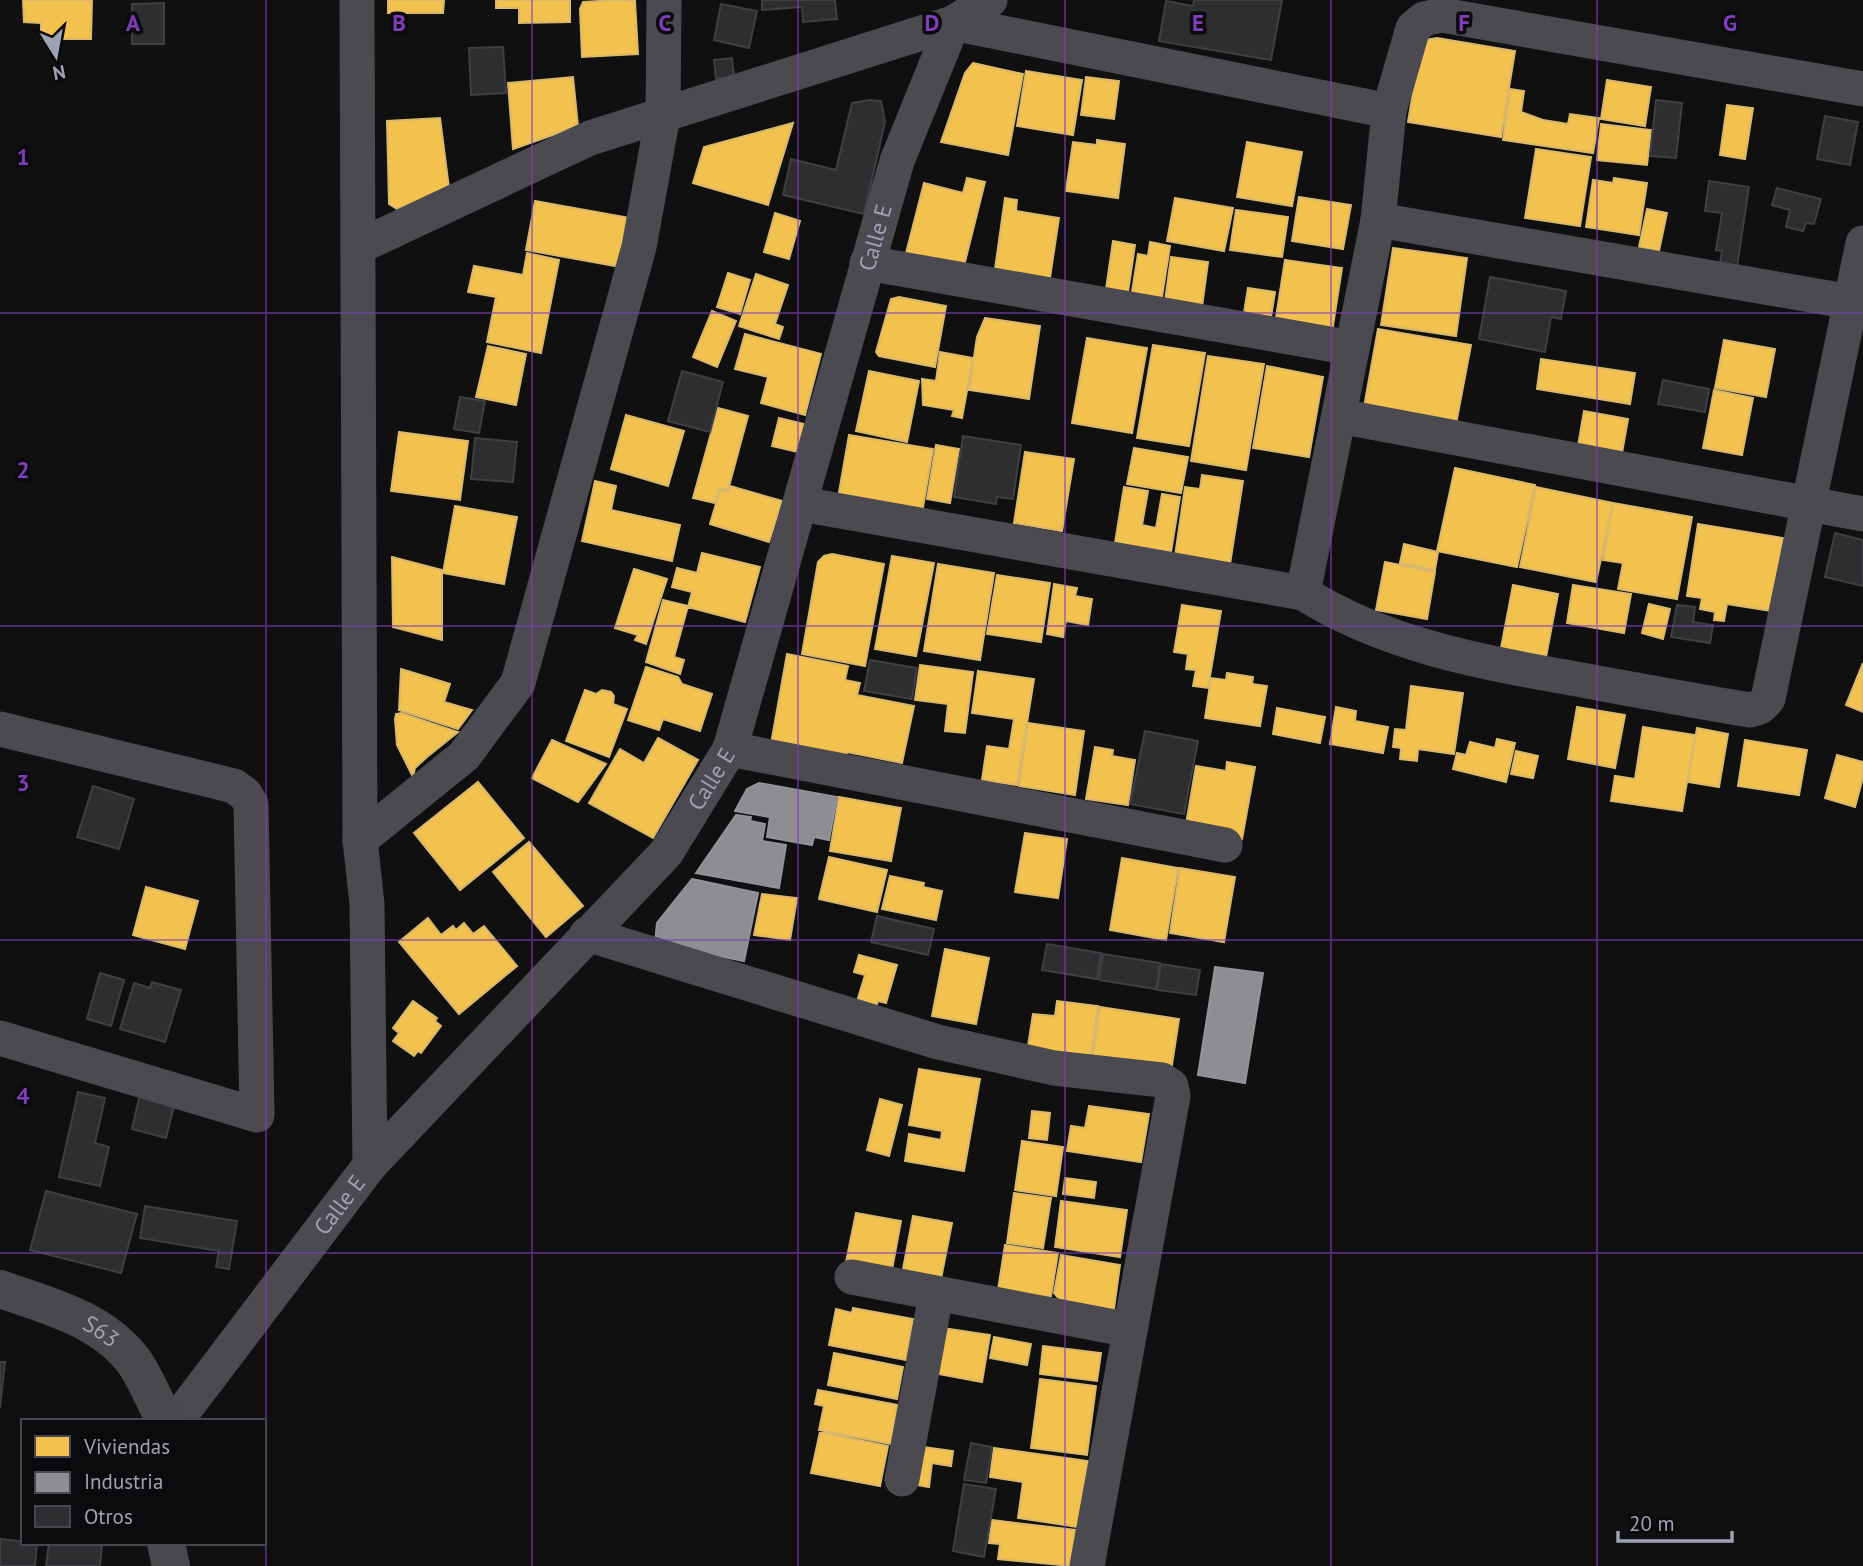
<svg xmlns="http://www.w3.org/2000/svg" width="1863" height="1566" font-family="'PT Sans',sans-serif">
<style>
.homes{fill:#f2c14e;stroke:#d9b86c;stroke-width:2}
.industry{fill:#8d8d92;stroke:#92939c;stroke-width:2}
.building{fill:#2e2e30;stroke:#3f3f44;stroke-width:2}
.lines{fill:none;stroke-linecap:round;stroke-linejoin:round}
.street{stroke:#4a4a50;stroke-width:35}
.secondary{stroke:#48484d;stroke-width:38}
.grid{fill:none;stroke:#803ebd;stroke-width:2;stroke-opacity:0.55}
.labels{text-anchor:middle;stroke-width:7;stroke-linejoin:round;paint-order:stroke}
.street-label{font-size:23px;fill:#9fa2b3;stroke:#0b0a0c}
.grid-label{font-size:23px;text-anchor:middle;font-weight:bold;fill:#803ebd;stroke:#0b0a0c;stroke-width:7;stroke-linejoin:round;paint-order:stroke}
</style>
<rect width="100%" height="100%" fill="#101010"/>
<!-- homes -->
<path class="homes" d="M23 0H92L91 39H41V23L24 22Z
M388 0H444L443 13H388Z
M496 0H570V22L519 23V8H496Z
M616 0 635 1 638 54 582 57 580 9 583 2Z
M1437 38 1515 51 1501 137 1408 122 1421 45 1425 40Z
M973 63 1023 74 1008 155 941 142 965 73Z
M1026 71 1082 80 1073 135 1017 126Z
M573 77 578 126 513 149 508 83Z
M1086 77 1119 81 1114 119 1081 115Z
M1607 80 1651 87 1645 126 1601 119Z
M1510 89 1524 91 1521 112 1543 120 1568 124 1570 114 1599 118 1593 153 1503 140Z
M1727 105 1753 108 1745 159 1720 155Z
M440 118 449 188 397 209 389 204 387 121Z
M793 123 768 205 693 183 704 147Z
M1601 124 1651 130 1647 165 1597 160Z
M1097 140 1125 144 1118 198 1066 191 1073 142 1097 145Z
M1247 142 1302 152 1292 206 1237 197Z
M1536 149 1591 157 1580 226 1525 218Z
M967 178 985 182 963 270 905 257 924 183 963 193Z
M1614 178 1647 183 1639 235 1586 227 1593 180 1613 183Z
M1299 197 1351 205 1343 249 1292 241Z
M1005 198 1017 200 1016 211 1059 218 1048 291 993 283Z
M1175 198 1233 208 1224 251 1167 241Z
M535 201 630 218 621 267 526 250Z
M1647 209 1667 213 1659 251 1639 247Z
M1236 210 1288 217 1282 257 1230 250Z
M775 213 800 221 789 259 764 252Z
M1113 241 1135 245 1127 299 1105 296Z
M1150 242 1170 246 1161 303 1131 298 1138 254 1148 256Z
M1393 248 1467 258 1456 336 1381 325Z
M527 253 559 260 541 353 487 342 496 297 468 292 474 266 523 275Z
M1171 257 1208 262 1202 307 1165 301Z
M1285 260 1342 268 1332 332 1275 324Z
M728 273 750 280 740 314 717 307Z
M756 274 788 285 775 324 783 327 779 339 739 326Z
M1248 288 1275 292 1271 317 1244 313Z
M899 297 946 306 935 367 879 356 876 352 891 299Z
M712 311 736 321 717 367 693 357Z
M985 318 1040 326 1029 399 969 390 977 337Z
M1378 329 1471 345 1456 424 1364 407Z
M745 334 821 354 805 415 761 403 768 377 735 369Z
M1087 338 1147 348 1132 433 1072 423Z
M1724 340 1775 349 1766 397 1715 388Z
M1153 345 1205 353 1189 446 1137 438Z
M488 346 526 354 516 405 476 397Z
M940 352 973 358 962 418 952 416 954 410 923 405 922 379 936 381Z
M1208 356 1264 364 1246 470 1191 461Z
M1541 359 1635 373 1630 404 1537 389Z
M1267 366 1323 377 1309 457 1253 448Z
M869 371 919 381 907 442 856 431Z
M1714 390 1753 398 1742 455 1703 448Z
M718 408 748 416 728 490 719 488 715 503 693 498Z
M1584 411 1628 419 1622 453 1578 446Z
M626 415 684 431 668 486 611 469Z
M779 418 804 424 798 452 772 446Z
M399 432 468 441 460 500 391 491Z
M849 435 933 449 922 513 838 498Z
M936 445 959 449 950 503 927 499Z
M1134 448 1188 457 1181 493 1127 484Z
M1025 452 1074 459 1062 531 1014 523Z
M1455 468 1535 485 1517 567 1437 551Z
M1202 475 1243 481 1230 564 1175 556 1185 487 1200 489Z
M595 481 616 486 611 510 680 525 672 561 582 541Z
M730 486 782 501 769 542 710 524 720 490 729 492Z
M1124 487 1148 491 1142 525 1156 528 1162 494 1180 497 1171 552 1115 543Z
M1536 487 1613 503 1596 582 1520 567Z
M1613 503 1692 517 1677 599 1618 589 1623 563 1603 560Z
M455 506 517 517 504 584 443 573Z
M1698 524 1783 538 1772 611 1727 604 1724 621 1714 620 1715 612 1700 609 1702 598 1687 596Z
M1404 544 1438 552 1435 570 1400 563Z
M702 553 760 567 745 622 688 607 692 592 672 587 677 568 697 573Z
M832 554 884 564 865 666 802 654 818 562 824 556Z
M892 556 934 563 916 656 875 649Z
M392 557 442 570V640L393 627Z
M1385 562 1435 572 1427 619 1376 610Z
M938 564 994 573 980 660 924 651Z
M634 569 667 579 646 644 635 640 638 635 615 628Z
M997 575 1050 583 1041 642 987 634Z
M1054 584 1077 588 1075 596 1092 599 1088 625 1066 621 1063 637 1047 634Z
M1513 585 1558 594 1546 657 1501 648Z
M1573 585 1631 594 1624 633 1567 623Z
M663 600 688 606 674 657 684 660 680 674 646 662Z
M1649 604 1670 609 1663 639 1642 633Z
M1182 605 1221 611 1208 688 1193 686 1196 670 1186 669 1188 654 1174 652Z
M787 654 848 666 845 680 860 683 857 695 914 706 902 763 847 752 845 762 771 744Z
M1863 663V712L1846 705Z
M920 665 973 672 965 733 945 731 948 704 915 700Z
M646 667 678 677 682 684 712 694 700 731 663 719 659 730 628 720Z
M401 669 450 684 444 702 472 710 458 729 399 710Z
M978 671 1034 679 1017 785 982 780 987 746 1009 749 1014 719 972 713Z
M1227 673 1253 677 1252 684 1267 686 1260 726 1205 718 1211 678 1226 680Z
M1411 686 1463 693 1454 754 1418 749 1417 761 1400 759 1401 748 1393 747 1395 729 1406 730Z
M585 690 596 694 602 690 611 692 614 696 613 704 627 709 609 757 566 741Z
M1336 707 1356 711 1355 721 1388 727 1383 753 1330 744Z
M1577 707 1625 715 1615 768 1568 759Z
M1277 708 1325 717 1320 743 1273 734Z
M401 713 458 732 427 757 415 768 413 777 397 745 395 719 396 714Z
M1028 723 1084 731 1075 795 1019 786Z
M1643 727 1695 735 1682 811 1611 801 1615 776 1635 779Z
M1697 728 1728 734 1719 787 1688 782Z
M658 738 698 760 653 838 589 803 620 749 644 763Z
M1497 739 1515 743 1506 782 1453 769 1457 753 1466 755 1470 742 1495 748Z
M552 740 606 764 578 802 532 778Z
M1745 740 1807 750 1799 795 1738 786Z
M1095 747 1113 750 1112 756 1135 760 1128 805 1086 799Z
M1516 751 1538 756 1533 778 1511 774Z
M1837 755 1863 762V777L1855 807 1825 798Z
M1227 762 1255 767 1242 839 1185 830 1196 766 1226 771Z
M478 782 524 838 460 890 414 833Z
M839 797 901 808 891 861 830 851Z
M1025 833 1067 839 1058 898 1015 892Z
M529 842 583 906 546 937 493 872Z
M829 857 887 870 877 912 819 899Z
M1122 858 1178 868 1166 940 1110 930Z
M1180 868 1235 877 1224 942 1170 933Z
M890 876 924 883 923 887 942 891 936 920 882 909Z
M146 887 198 901 185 949 133 935Z
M762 894 797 898 790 940 754 935Z
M428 918 441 935 453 926 456 930 464 923 473 934 484 926 517 966 459 1014 399 942Z
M945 949 989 958 976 1024 932 1016Z
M859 955 897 965 886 1003 878 1001 875 1010 856 1005 865 975 854 972Z
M413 1001 437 1018 435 1021 441 1026 421 1053 418 1051 414 1056 393 1041 399 1033 393 1028Z
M1057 1001 1098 1006 1090 1063 1028 1046 1033 1014 1055 1016Z
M1100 1007 1179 1019 1171 1071 1092 1060Z
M919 1069 980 1079 964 1171 905 1161 909 1134 941 1140 942 1131 909 1125Z
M880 1099 902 1105 889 1156 867 1150Z
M1089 1106 1149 1114 1141 1162 1067 1151 1071 1126 1085 1128Z
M1032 1111 1050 1113 1047 1140 1029 1138Z
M1022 1141 1063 1147 1056 1196 1015 1190Z
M1065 1178 1096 1182 1094 1198 1063 1194Z
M1014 1193 1051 1198 1043 1248 1007 1243Z
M1061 1201 1127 1210 1120 1257 1055 1247Z
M856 1213 901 1221 891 1275 845 1267Z
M913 1216 952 1223 940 1284 903 1269Z
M1005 1245 1058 1253 1051 1296H997Z
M1061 1255 1120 1265 1113 1316 1068 1309 1054 1293Z
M853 1308 913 1319 906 1360 829 1345 836 1309 852 1313Z
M936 1327 990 1335 982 1382 928 1372Z
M994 1337 1031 1344 1027 1365 990 1358Z
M1043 1346 1101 1353 1097 1381 1040 1374Z
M834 1353 903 1367 897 1399 828 1385Z
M1040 1379 1096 1386 1087 1455 1031 1448Z
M818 1390 898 1405 891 1444 819 1430 824 1406 815 1404Z
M820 1432 888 1446 880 1486 811 1473Z
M916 1446 953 1451 951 1466 932 1463 929 1487 911 1484Z
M994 1448 1088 1461 1078 1527 1018 1518 1023 1482 990 1477Z
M992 1520 1075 1530 1072 1566 998 1559 1000 1544 989 1543Z"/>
<!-- industry -->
<path class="industry" d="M759 783 837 797 829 840 814 837 812 845 767 837 770 817 735 811 747 789Z
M736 815 751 817 750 821 765 824 762 841 786 845 779 888 696 873Z
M692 879 758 893 744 961 655 943 657 923Z
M1215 967 1263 973 1245 1083 1198 1075Z"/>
<!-- building -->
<path class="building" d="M762 0H835L837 19 803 22 802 7 762 10Z
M1194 0H1282L1271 60 1159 41 1166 1 1193 6Z
M164 3V44H132V4Z
M721 4 757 11 749 48 714 40Z
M503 47 506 93 471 95 469 48Z
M732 58 734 76 716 79 714 60Z
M870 100 881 101 885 122 864 214 783 195 791 159 836 170 852 103Z
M1656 100 1682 103 1676 158 1650 156Z
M1825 116 1858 122 1850 165 1817 159Z
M1709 181 1749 187 1737 267 1720 265 1722 251 1716 250 1722 213 1705 211Z
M1777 188 1821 199 1814 224 1806 223 1803 231 1786 227 1790 210 1772 205Z
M1490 277 1566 291 1561 319 1551 317 1545 352 1479 339Z
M682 371 723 382 710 432 668 421Z
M1663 380 1709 389 1705 412 1658 404Z
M460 397 485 401 479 433 454 429Z
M963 436 1021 445 1013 499 997 497 996 504 954 497Z
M475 438 517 442 513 482 471 479Z
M1835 533 1863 540V586L1825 577Z
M1677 605 1695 607 1693 622 1713 625 1710 643 1671 637Z
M870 660 917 668 912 699 864 691Z
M1145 731 1198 741 1184 814 1130 804Z
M93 786 134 799 119 849 77 837Z
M877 916 934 929 928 955 871 942Z
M1047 944 1101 953 1097 979 1042 970Z
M1103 954 1160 963 1156 989 1099 980Z
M1161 964 1200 970 1196 995 1157 990Z
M100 973 124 980 111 1026 87 1019Z
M152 982 181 990 165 1042 120 1029 134 983 150 988Z
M78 1092 105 1098 95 1143 109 1147 100 1186 59 1177Z
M140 1094 175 1102 166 1138 132 1129Z
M46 1191 137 1214 121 1273 30 1250Z
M145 1206 237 1221 229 1269 216 1267 219 1251 140 1238Z
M0 1362H5L0 1408Z
M971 1443 992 1447 986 1483 964 1480Z
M964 1484 996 1489 984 1557 953 1551Z
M0 1539 37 1543 35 1566H0Z
M49 1543H102L100 1566H46Z"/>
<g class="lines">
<!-- street -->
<g class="street">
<path d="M357 0 360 840 367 904 370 1165"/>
<path d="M1389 111 1413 28 1424 19 1442 15 1863 89"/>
<path d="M1378 220 1863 304"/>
<path d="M358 247 590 138 953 23 1389 111 1378 220 1303 593 801 504"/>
<path d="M867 263 1352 348"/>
<path d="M1339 416 1863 514"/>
<path d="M1303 593C1384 644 1478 662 1571 678 1631 689 1690 700 1750 710L1760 707 1768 699 1863 243"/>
<path d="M0 729 234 786 245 794 251 804 257 1115 0 1038"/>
<path d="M730 749 1225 845"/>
<path d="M360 840 464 756 518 683 639 247 663 115 664 0"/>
<path d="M587 934 938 1042 1054 1068 1162 1080 1171 1086 1173 1096 1087 1566"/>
<path d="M852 1277 1130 1330"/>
<path id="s1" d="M176 1421 370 1165 666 853 730 749 897 161 953 23 990 0"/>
<path d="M902 1479 936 1295"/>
</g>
<!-- secondary -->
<g class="secondary">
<path id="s2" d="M0 1289C49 1306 103 1319 135 1363 147 1381 155 1402 165 1421"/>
<path d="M166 1543 171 1566"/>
</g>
</g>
<!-- grid -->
<path class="grid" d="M266 0V1566M532 0V1566M798 0V1566M1065 0V1566M1331 0V1566M1597 0V1566M0 313H1863M0 626H1863M0 940H1863M0 1253H1863"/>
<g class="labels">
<!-- street labels -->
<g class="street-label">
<text dy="8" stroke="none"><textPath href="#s1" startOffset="1405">Calle E</textPath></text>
<text dy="8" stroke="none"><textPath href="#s1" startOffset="838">Calle E</textPath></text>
<text dy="8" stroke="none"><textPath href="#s1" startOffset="271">Calle E</textPath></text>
<text dy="8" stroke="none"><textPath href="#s2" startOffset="110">S63</textPath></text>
</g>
</g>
<g class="grid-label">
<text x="133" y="31">A</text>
<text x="399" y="31">B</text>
<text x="665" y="31">C</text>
<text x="932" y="31">D</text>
<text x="1198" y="31">E</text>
<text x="1464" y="31">F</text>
<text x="1730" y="31">G</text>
<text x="23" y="165">1</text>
<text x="23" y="478">2</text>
<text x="23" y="791">3</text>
<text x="23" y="1104">4</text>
</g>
<!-- legend -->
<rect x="21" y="1419" width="245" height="126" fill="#0b0a0c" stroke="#46474f" stroke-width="2"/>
<rect x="35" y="1436" width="35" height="21" fill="#f2c14e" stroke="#46474f" stroke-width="2"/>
<text x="84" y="1454" font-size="21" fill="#9fa2b3">Viviendas</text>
<rect x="35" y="1472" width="35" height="21" fill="#8d8d92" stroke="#46474f" stroke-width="2"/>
<text x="84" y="1489" font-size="21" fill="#9fa2b3">Industria</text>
<rect x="35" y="1506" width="35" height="21" fill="#2e2e30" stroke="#46474f" stroke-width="2"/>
<text x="84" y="1524" font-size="21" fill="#9fa2b3">Otros</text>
<!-- north arrow -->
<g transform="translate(56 56) rotate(169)" stroke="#0b0a0c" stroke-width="5" paint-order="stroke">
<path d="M0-5L12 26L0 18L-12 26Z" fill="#9fa2b3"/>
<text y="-10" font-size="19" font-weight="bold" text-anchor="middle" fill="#9fa2b3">N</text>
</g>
<!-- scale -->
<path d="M1618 1531v10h114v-10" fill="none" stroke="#9fa2b3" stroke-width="3.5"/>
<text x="1629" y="1531" font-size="21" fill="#9fa2b3" stroke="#0b0a0c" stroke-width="5" paint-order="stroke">20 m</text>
</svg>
